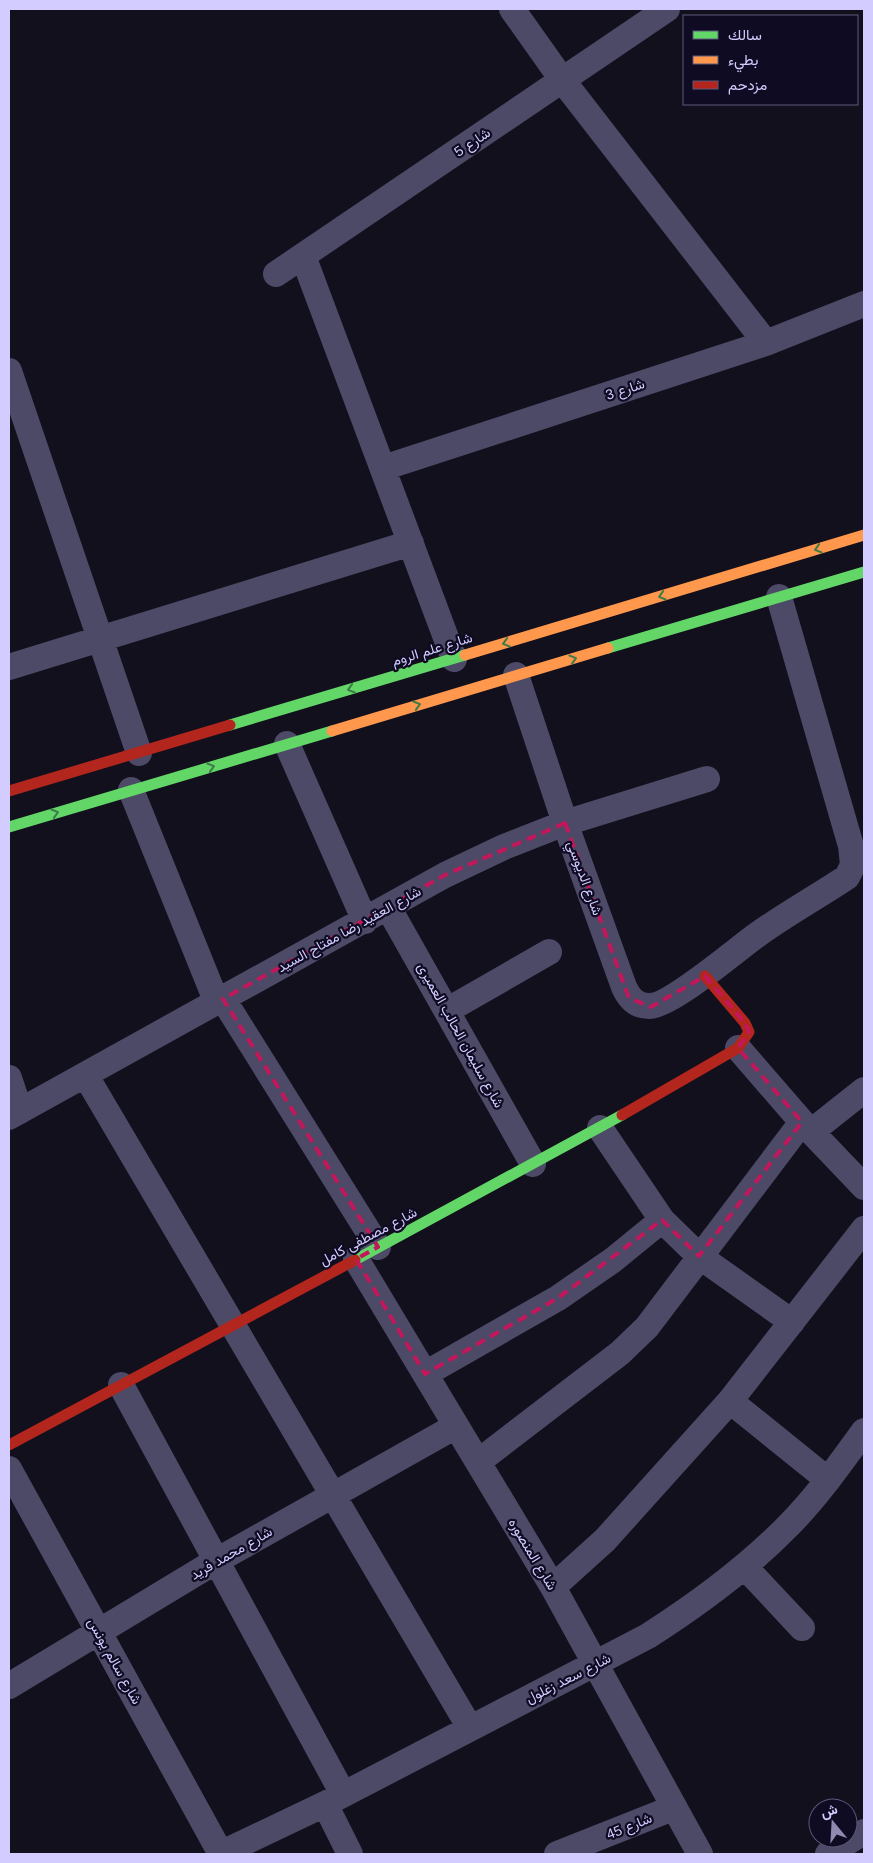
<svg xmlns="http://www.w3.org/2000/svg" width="873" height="1863" font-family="Helvetica,Vazirmatn,sans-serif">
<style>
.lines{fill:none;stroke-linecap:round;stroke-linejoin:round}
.street{stroke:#4c4a66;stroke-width:26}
.fast{stroke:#63d668;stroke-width:11}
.slow{stroke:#ff974d;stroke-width:11}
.jam{stroke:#b3261e;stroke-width:11}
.oneway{stroke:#3d7b48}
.marked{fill:none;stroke:#c2185b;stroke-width:4;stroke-dasharray:10 6;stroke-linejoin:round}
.labels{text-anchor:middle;stroke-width:4.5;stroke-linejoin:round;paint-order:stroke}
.street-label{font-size:14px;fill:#d2ccff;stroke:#0f0b22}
</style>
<rect width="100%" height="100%" fill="#12101d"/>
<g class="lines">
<!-- street -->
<path class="street" d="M512 9 563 81 766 343
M303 256 454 659
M276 274 667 9
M9 371 139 753
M383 468 766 343 864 304
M9 667 411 543
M516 675 565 823 624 987C629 998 636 1006 649 1006 670 1007 737 949 757 935 786 914 817 897 847 877L853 865 851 846 779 597
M287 744 365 921
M131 790 217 1003
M388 907 533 1164
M223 999 378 1247
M448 1010 549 952
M738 1048 802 1122 864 1187
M86 1076 470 1728
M9 1078 20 1111
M9 1117 445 875 504 847 565 823 707 779
M600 1128 662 1220 699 1256 792 1322
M811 1132 864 1090
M356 1259 553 1587 700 1854
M425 1374 558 1298 613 1260 662 1220
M121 1385 343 1794
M730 1401 828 1480
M478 1462 620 1353 647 1327 802 1122
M9 1469 221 1854
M745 1567 802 1628
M553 1587 605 1540 730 1401 864 1229
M9 1686 216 1561 456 1426
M325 1804 350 1854
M220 1854 325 1804 648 1636C698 1604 746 1569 788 1526 817 1497 840 1464 864 1431
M557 1854 673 1808
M828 1854 864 1832"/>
<!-- fast -->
<path class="fast" d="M608 648 864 572
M230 725 465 655
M9 827 332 731
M355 1260 622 1115"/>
<!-- slow -->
<path class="slow" d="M465 655 864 535
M332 731 608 648"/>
<!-- jam -->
<path class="jam" d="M9 791 230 725
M622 1115 738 1048 749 1032 745 1023 705 976
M9 1445 355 1260"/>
</g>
<!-- one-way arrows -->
<defs><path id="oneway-chevron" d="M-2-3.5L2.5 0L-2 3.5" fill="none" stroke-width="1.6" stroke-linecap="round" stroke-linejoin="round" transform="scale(1.25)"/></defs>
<g class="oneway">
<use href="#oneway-chevron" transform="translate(818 549) rotate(163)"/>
<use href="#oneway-chevron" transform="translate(662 596) rotate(163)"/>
<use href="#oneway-chevron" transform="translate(506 643) rotate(163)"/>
<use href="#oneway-chevron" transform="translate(573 659) rotate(-17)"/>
<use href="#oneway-chevron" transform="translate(351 689) rotate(163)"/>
<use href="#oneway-chevron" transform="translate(417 705) rotate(-17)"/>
<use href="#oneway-chevron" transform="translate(211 767) rotate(-17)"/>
<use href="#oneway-chevron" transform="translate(55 813) rotate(-17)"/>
</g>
<!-- marked area -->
<path class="marked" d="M565 823 629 998 651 1007 705 976 745 1023 749 1032 738 1048 802 1122 699 1256 662 1220 558 1298 425 1374 356 1259 378 1247 223 999 445 875Z"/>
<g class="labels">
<!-- street labels -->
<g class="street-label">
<text transform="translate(472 142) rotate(-34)" y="5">شارع 5</text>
<text transform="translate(625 389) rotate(-18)" y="5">شارع 3</text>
<text transform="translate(432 649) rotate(-17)" y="5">شارع علم الروم</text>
<text transform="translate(585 878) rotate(70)" y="5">شارع الديوسي</text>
<text transform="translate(349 929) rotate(-29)" y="5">شارع العقيد رضا مفتاح السيد</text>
<text transform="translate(461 1035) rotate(61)" y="5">شارع سليمان الحالب العميرى</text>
<text transform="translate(368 1236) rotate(-28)" y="5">شارع مصطفى كامل</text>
<text transform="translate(231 1553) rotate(-30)" y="5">شارع محمد فريد</text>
<text transform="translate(533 1554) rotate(59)" y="5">شارع المنصوره</text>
<text transform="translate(115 1661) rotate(61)" y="5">شارع سالم يونس</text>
<text transform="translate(568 1678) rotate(-27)" y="5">شارع سعد زغلول</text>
<text transform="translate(629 1826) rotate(-22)" y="5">شارع 45</text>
</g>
</g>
<!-- border -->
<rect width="873" height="1863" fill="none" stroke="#d2ccff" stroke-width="20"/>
<!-- legend -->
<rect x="683" y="15" width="175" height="90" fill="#0f0b22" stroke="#5d587a"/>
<rect x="693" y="31" width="25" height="8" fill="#63d668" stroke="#5d587a"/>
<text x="728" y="40" font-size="15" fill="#d2ccff">سالك</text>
<rect x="693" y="56" width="25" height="8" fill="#ff974d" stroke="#5d587a"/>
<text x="728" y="65" font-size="15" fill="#d2ccff">بطيء</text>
<rect x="693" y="81" width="25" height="8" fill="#b3261e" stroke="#5d587a"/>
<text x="728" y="90" font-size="15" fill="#d2ccff">مزدحم</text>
<!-- north arrow -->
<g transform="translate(833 1823) rotate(342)"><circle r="24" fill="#0f0b22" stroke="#5d587a"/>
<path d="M0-4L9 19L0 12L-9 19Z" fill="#8f8ab0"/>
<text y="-8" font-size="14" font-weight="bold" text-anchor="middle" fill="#d2ccff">ش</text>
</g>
</svg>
